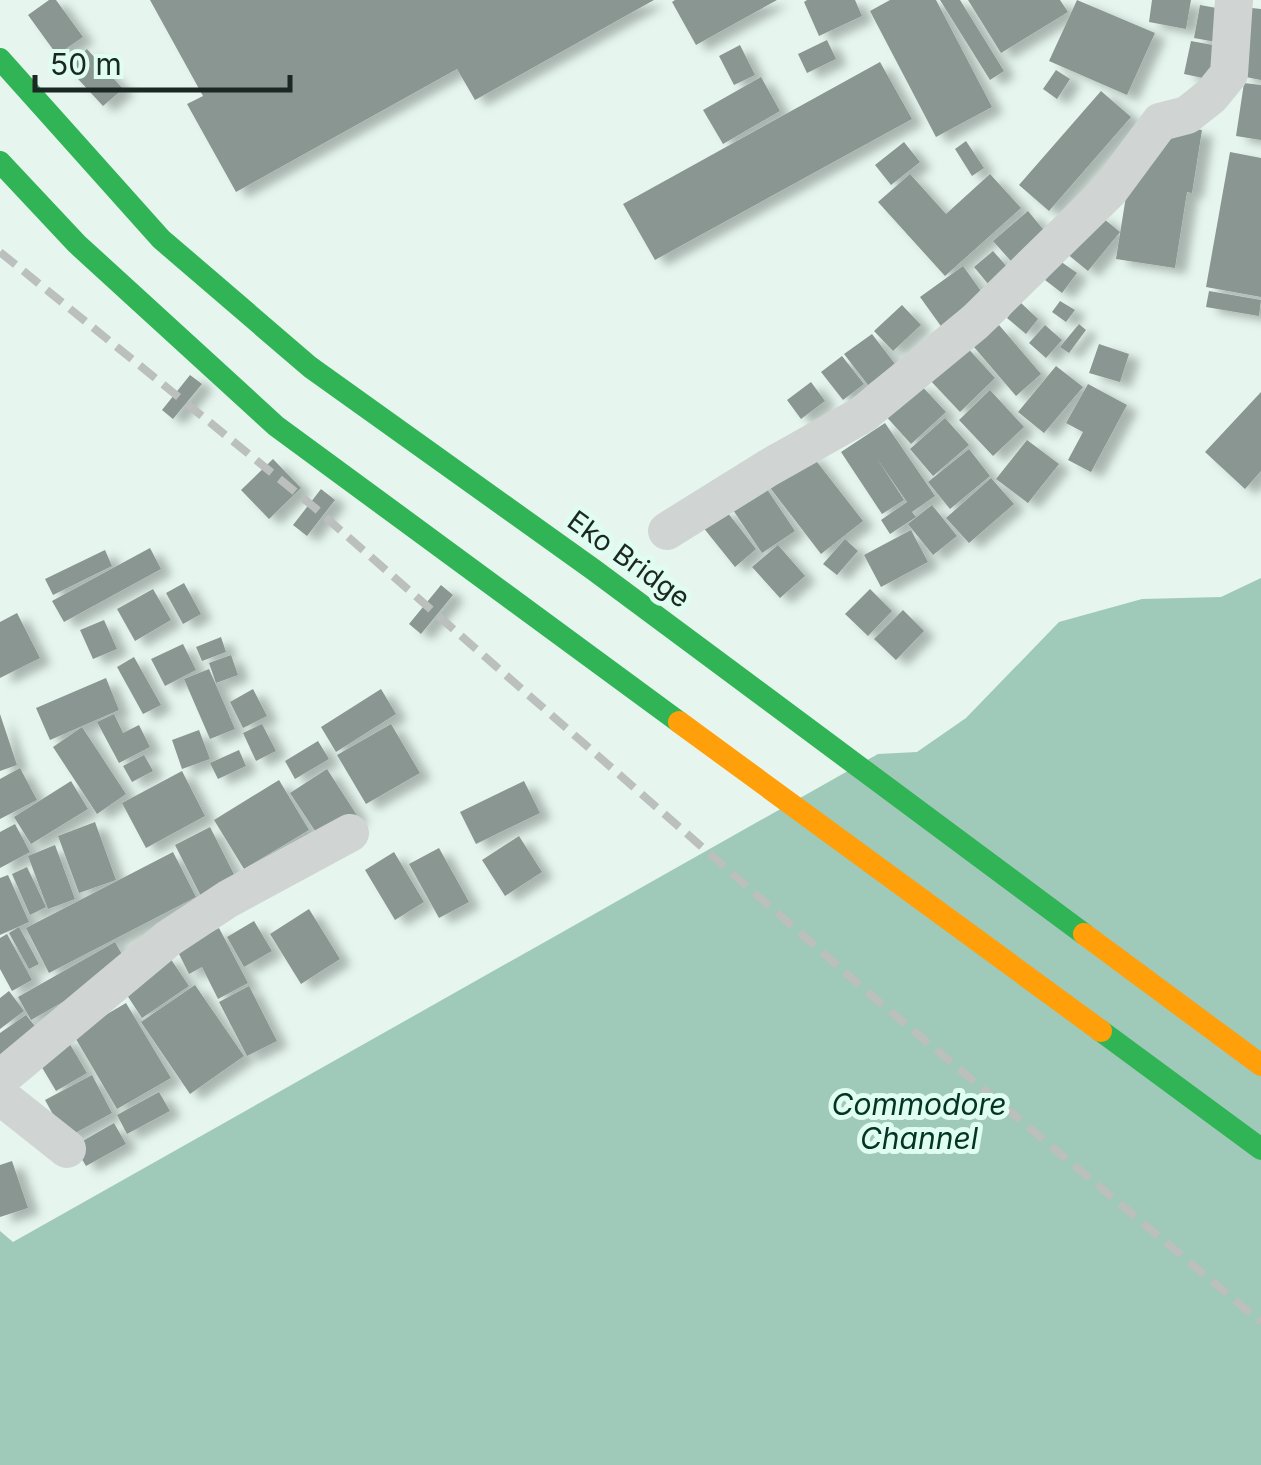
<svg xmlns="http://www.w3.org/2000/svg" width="1261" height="1465" font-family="Inter,sans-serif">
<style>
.water{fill:#9fc9b8}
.building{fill:#8a9691;filter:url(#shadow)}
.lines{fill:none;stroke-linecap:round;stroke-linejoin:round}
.street{stroke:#d0d5d4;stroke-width:38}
.fast{stroke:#30b455;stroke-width:22}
.slow{stroke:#ff9f0a;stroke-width:22}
.rail{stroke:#bbbfbd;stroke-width:8;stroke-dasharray:20 10;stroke-linecap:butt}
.labels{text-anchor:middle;stroke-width:10;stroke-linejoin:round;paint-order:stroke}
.street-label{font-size:28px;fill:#1b2722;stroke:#dffdf0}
.water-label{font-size:30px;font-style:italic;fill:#033426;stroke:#dffdf0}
</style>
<defs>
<filter id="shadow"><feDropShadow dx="11" dy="6" stdDeviation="5" flood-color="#0004"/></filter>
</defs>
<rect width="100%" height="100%" fill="#e6f6ef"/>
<!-- water -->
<path class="water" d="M1261 578V1465H0V1231L13 1242 878 754 917 752 966 718 1059 622 1142 599 1221 597Z"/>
<!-- building -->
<path class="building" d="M49 0H56L83 37 57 55 28 15Z
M150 0H654L475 100 457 69 236 192 187 104 203 96Z
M675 0H777L696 45 672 2Z
M807 0H855L862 16 819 36 804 2Z
M890 0H936L992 107 936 137 870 11Z
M940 0H960L1004 71 990 80Z
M968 0H1060L1068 12 1001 53Z
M1077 0 1155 33 1127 95 1049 61Z
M1152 0H1191L1186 29 1149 22Z
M1200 5 1233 11 1227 44 1194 38Z
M1252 8 1261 9V80L1241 76Z
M827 40 836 59 807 73 798 54Z
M1191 41 1229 48 1222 82 1184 74Z
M740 45 755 75 734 85 719 56Z
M87 49 123 89 103 106 67 67Z
M880 62 912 119 655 260 623 204Z
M1056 70 1070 79 1057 99 1043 89Z
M761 77 780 111 723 144 703 110Z
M1244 83 1261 85V140L1236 136Z
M1101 91 1131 117 1049 211 1019 185Z
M1165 125 1202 130 1192 193 1187 192 1175 268 1116 259 1130 171Z
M966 141 984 168 972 176 955 149Z
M904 142 920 162 891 185 875 165Z
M1230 152 1261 158V297L1206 287Z
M910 174 946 214 990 174 1021 208 945 276 878 202Z
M1028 211 1052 240 1018 269 993 241Z
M1098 214 1120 232 1088 271 1066 253Z
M993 251 1009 269 989 285 974 267Z
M1060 261 1077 273 1062 293 1045 280Z
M963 266 986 298 943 329 920 297Z
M1209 291 1261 300 1259 316 1206 307Z
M1060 301 1075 310 1066 322 1052 312Z
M1020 302 1038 319 1026 334 1007 318Z
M902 305 921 325 893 351 874 331Z
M1079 324 1086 330 1069 353 1060 347Z
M999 325 1041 374 1016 396 974 347Z
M1045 325 1062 340 1046 358 1029 343Z
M872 334 895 364 868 385 844 354Z
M964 344 995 378 960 412 928 378Z
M1099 344 1129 354 1120 382 1089 373Z
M842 356 864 384 843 400 821 372Z
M1056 366 1083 387 1044 433 1018 412Z
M190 375 202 384 173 419 162 410Z
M811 382 825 401 801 419 787 400Z
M918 382 946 412 911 444 883 413Z
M1088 384 1127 405 1091 472 1068 460 1083 432 1066 423Z
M990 390 1024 427 993 456 959 420Z
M1261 392V471L1245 489 1205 452Z
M945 418 969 445 933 476 910 449Z
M885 423 935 496 912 512 916 517 890 534 881 520 907 502 876 457 904 500 882 514 841 452Z
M1027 440 1059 464 1028 503 996 479Z
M969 449 990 476 950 509 928 482Z
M810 453 863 521 821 554 768 485Z
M273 459 301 488 269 519 241 490Z
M758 476 795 531 762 553 725 498Z
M991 478 1014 504 969 543 946 518Z
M321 489 335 500 307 536 293 525Z
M932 505 957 536 933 555 908 524Z
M724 508 756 549 735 567 702 526Z
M911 530 928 562 881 587 864 555Z
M845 539 858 551 837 575 823 564Z
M778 545 805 576 780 598 752 567Z
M150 548 161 569 64 622 52 601Z
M105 550 112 566 53 595 45 579Z
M184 583 201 614 183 624 166 593Z
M441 585 453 595 421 634 409 624Z
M153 589 171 620 135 641 117 609Z
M870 589 892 611 868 636 845 614Z
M903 610 924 631 896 660 874 639Z
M17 613 40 658 0 678V622Z
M104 620 117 649 93 659 80 630Z
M221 637 226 652 202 661 196 647Z
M183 644 196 670 165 686 151 659Z
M231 655 238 675 216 683 209 663Z
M134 657 161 705 143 714 117 667Z
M209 669 235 729 210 739 184 679Z
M106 678 119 710 50 740 36 708Z
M253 689 267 716 243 728 230 702Z
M381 689 396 714 336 752 321 727Z
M0 714 17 765 0 771Z
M114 714 123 733 139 725 150 747 119 763 97 722Z
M262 724 276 751 256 761 243 733Z
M391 724 420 773 366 804 337 755Z
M82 727 126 794 97 814 53 747Z
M199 730 210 759 182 769 172 740Z
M318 741 329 759 295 779 285 761Z
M239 750 246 766 218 779 210 763Z
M144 755 153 771 132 782 123 766Z
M20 768 37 800 0 819V779Z
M327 769 358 817 321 840 290 793Z
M182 771 205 816 146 848 122 803Z
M279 780 309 830 244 869 214 820Z
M71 781 88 809 31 844 14 817Z
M524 781 540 813 476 844 460 812Z
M95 822 116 880 79 893 58 836Z
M15 824 30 852 0 868V832Z
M210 827 242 890 207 908 175 845Z
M519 836 542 872 505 896 482 860Z
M55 845 75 899 48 909 28 856Z
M439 848 469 902 439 918 409 864Z
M173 852 196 897 49 973 26 928Z
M394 852 424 902 395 920 365 870Z
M27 867 46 907 30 915 12 874Z
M8 875 29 922 0 935V878Z
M309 909 340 959 301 984 270 934Z
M254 921 272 951 244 967 227 937Z
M19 927 39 964 29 969 9 933Z
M219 928 248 983 218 999 202 967 189 974 177 950Z
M7 934 32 980 12 991 0 969V938Z
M115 942 128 965 31 1020 18 997Z
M168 955 189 986 142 1018 121 986Z
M195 985 244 1056 190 1094 141 1022Z
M249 986 277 1041 247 1056 219 1002Z
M9 991 24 1011 0 1029V998Z
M126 1003 171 1078 117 1109 73 1034Z
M26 1015 38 1030 0 1057V1033Z
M65 1036 87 1073 56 1091 34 1054Z
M92 1075 112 1113 66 1138 45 1100Z
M159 1092 170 1111 127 1134 117 1115Z
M114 1123 126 1144 86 1166 74 1146Z
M12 1161 28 1208 0 1217V1165Z"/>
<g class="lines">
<!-- street -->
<path class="street" d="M667 531 768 468 862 415 975 322 1109 191 1160 122 1187 115 1211 96 1229 74 1234 0
M0 1079 169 938 228 899 350 833
M0 1096 67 1149"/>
<!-- fast -->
<path class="fast" d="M0 59 161 239 310 367 594 570 1084 934
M0 162 77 244 276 426 679 722
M1101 1031 1261 1149"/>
<!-- slow -->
<path class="slow" d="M679 722 1101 1031
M1084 934 1261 1065"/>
<!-- rail -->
<path class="rail" d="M0 252 314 507 871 995 1261 1322"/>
</g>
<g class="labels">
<!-- street labels -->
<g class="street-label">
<text transform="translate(629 559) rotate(36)" y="10">Eko Bridge</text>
</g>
<!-- water labels -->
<g class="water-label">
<text x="919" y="1115">Commodore<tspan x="919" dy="34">Channel</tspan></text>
</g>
</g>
<!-- scale -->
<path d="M35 75v15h255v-15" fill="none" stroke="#1b2722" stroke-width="5"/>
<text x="50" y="75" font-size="30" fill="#1b2722" stroke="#dffdf0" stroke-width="8" paint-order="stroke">50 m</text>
</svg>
